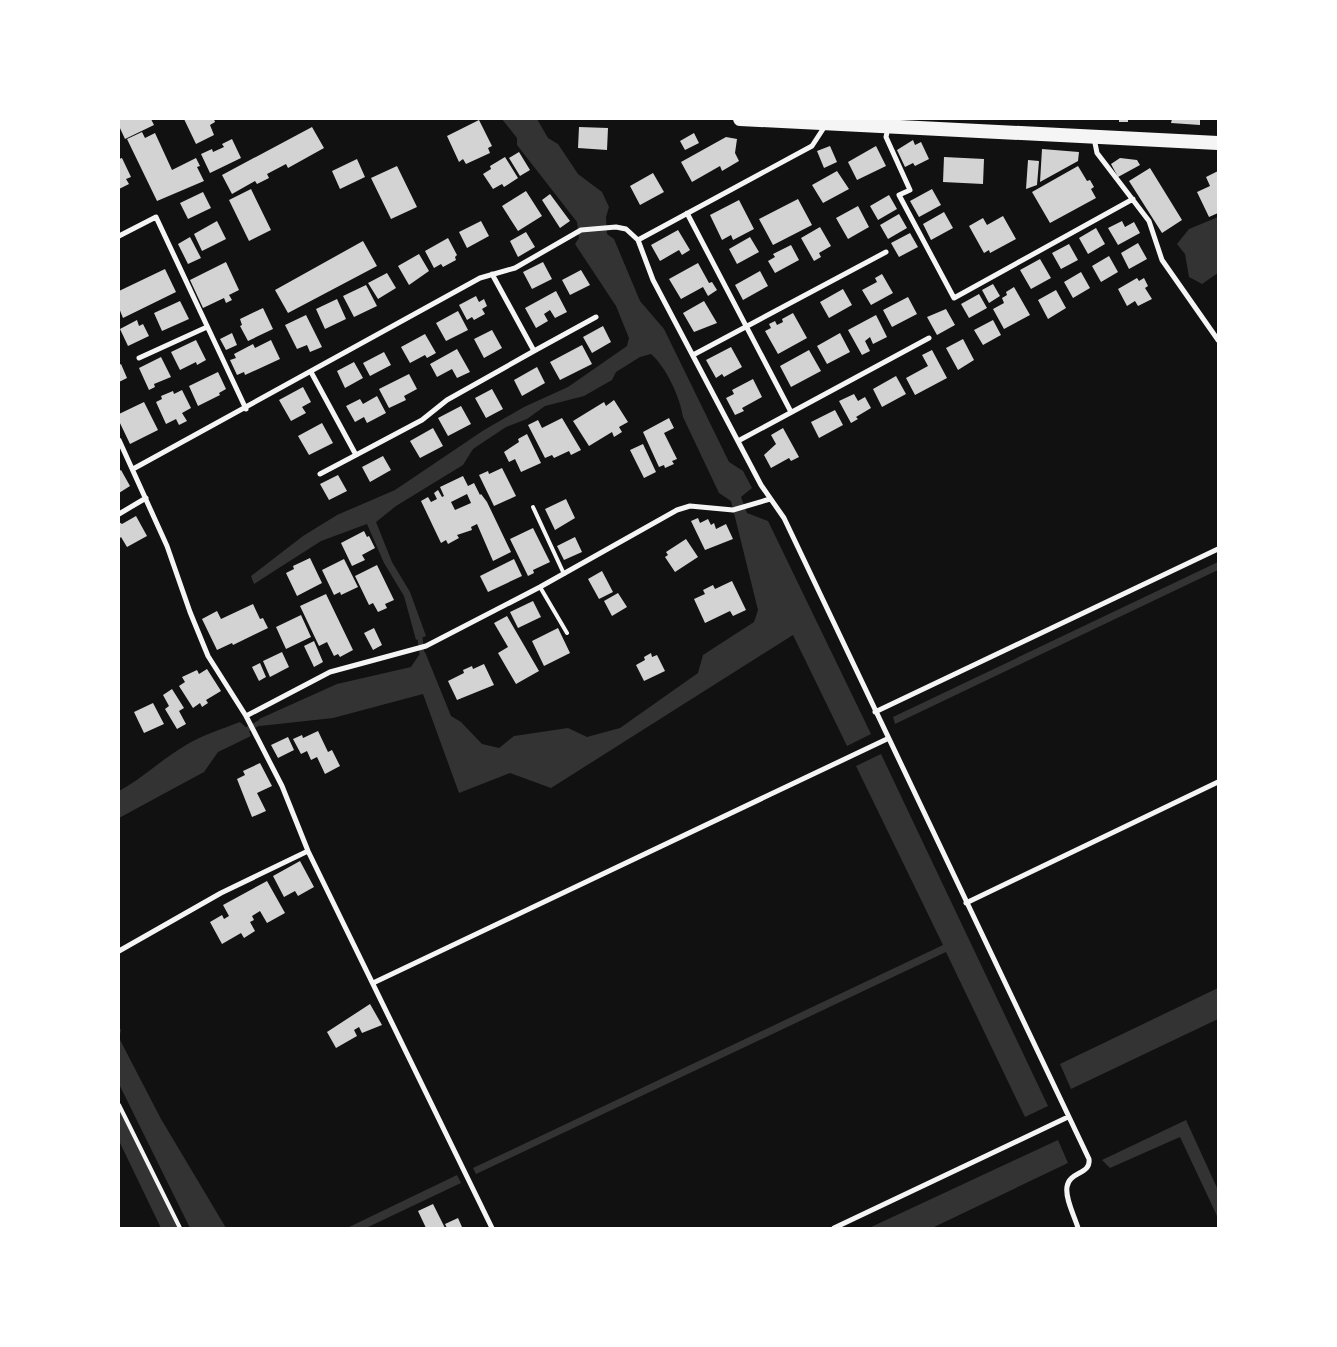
<svg xmlns="http://www.w3.org/2000/svg" width="1337" height="1347" font-family="Raleway,sans-serif">
<style>
.water{fill:#333}
.lines{fill:none;stroke-linecap:round;stroke-linejoin:round}
.stream{stroke:#333;stroke-width:5}
.canal{stroke:#333;stroke-width:18}
.building{fill:#d3d3d3;fill-rule:evenodd}
.service{stroke:#f5f5f5;stroke-width:4}
.minor{stroke:#f5f5f5;stroke-width:5}
.trunk{stroke:#f5f5f5;stroke-width:14}
</style>
<rect width="100%" height="100%" fill="#111"/>
<!-- water -->
<path class="water" d="M502 119H537L548 138 558 144 578 174 602 192 609 207 606 217 607 234 614 239 640 301 664 329 729 462 743 471 752 488 741 497 747 513 768 521 871 734 847 746 793 635 551 788 510 773 459 793 423 694 333 718 260 726 259 719 337 684 411 667 419 655 425 652 451 716 461 722 482 744 499 748 514 736 568 728 587 737 620 728 698 673 703 655 754 622 758 610 731 501 719 493 683 417C680 397 666 367 651 354L640 357 616 372 612 380 584 396 545 406 527 419 506 427 473 449 463 465 396 506 376 522 392 562 410 592 426 636 416 640 404 596 384 563 367 524 321 541 254 584 251 576 303 536 337 515 395 490 484 430 524 407 568 387 627 346 629 338 616 306 575 244 579 238 577 222 517 145V138Z
M1218 217V273L1202 284 1189 277 1185 254 1177 244 1189 229Z
M1218 562V570L895 724 893 717Z
M240 722 248 729 251 736 218 752 204 772 119 818V791C143 778 162 759 186 745 202 735 222 729 240 722Z
M881 754 1048 1106 1025 1117 946 952 476 1174 473 1168 943 945 856 766Z
M1218 988V1019L1071 1089 1060 1064Z
M119 1027 121 1030 119 1038 161 1119 226 1228H190L119 1084Z
M1186 1120 1218 1190V1218L1180 1137 1110 1168 1102 1160Z
M1058 1140 1068 1163 932 1228H869Z
M457 1175 461 1183 366 1228H347Z"/>
<g class="lines">
<!-- stream -->
<path class="stream" d="M420 638 422 654
M248 729 259 723"/>
<!-- canal -->
<path class="canal" d="M119 1120 171 1228"/>
</g>
<!-- building -->
<path class="building" d="M119 119H151L154 125 125 139 119 126Z
M184 119H214L215 122 210 125 214 135 196 144Z
M1119 119H1128V122H1119Z
M1172 119H1200V125L1171 123Z
M479 120 492 146 488 148 490 153 466 164 463 159 459 162 447 136Z
M312 127 324 148 288 168 286 164 267 174 269 178 257 184 255 181 232 194 222 175Z
M579 127 608 128 607 150 578 148Z
M142 132 145 138 155 133 172 170 196 158 200 166 197 167 204 181 157 201 127 139Z
M694 133 699 143 685 150 680 141Z
M726 137 737 139 735 153 739 161 722 171 720 166 692 182 681 162Z
M232 139 241 158 210 173 201 154 212 149 213 152 224 147 222 144Z
M913 140 915 145 921 142 929 159 915 166 913 163 905 167 897 150Z
M830 146 837 162 824 168 817 151Z
M876 146 886 166 857 180 848 162Z
M1042 149 1079 152 1078 161 1040 182Z
M519 152 530 170 520 176 509 158Z
M505 157 518 178 504 187 502 184 493 189 483 174 491 169 490 166Z
M944 157 984 159 983 184 943 182Z
M122 158 131 177 126 179 129 184 119 189V159Z
M1120 158 1137 160 1140 165 1118 177 1111 164Z
M357 159 365 177 340 189 332 171Z
M1028 160 1039 161 1037 185 1026 189Z
M397 166 417 207 391 219 371 178Z
M1078 166 1087 181 1090 180 1094 187 1091 189 1096 198 1050 223 1032 192Z
M1150 168 1182 220 1162 233 1129 181Z
M837 171 849 189 823 203 812 185Z
M1218 171V213L1209 217 1197 192 1210 186 1206 177Z
M653 173 664 192 640 205 630 186Z
M251 189 271 230 249 241 229 200Z
M932 189 941 205 919 217 910 201Z
M526 191 542 216 518 231 502 206Z
M203 192 211 208 188 219 180 203Z
M550 194 570 221 560 228 542 200Z
M889 195 897 209 878 220 870 206Z
M798 199 812 225 773 245 759 219Z
M739 200 754 229 733 240 731 235 722 240 710 215Z
M858 206 869 227 848 239 836 218Z
M944 212 953 228 931 240 923 224Z
M899 214 907 228 888 239 880 225Z
M1003 216 1016 239 990 253 989 250 984 253 969 226 983 218 987 225Z
M217 221 226 239 202 251 194 234Z
M481 221 489 236 467 248 459 232Z
M1122 221 1125 227 1134 222 1140 233 1118 245 1108 228Z
M820 227 831 246 819 253 821 257 814 261 801 238Z
M1096 228 1105 244 1088 254 1079 238Z
M678 230 690 250 682 255 679 250 660 261 651 245Z
M526 232 535 247 518 257 510 241Z
M910 233 918 247 899 257 891 243Z
M190 237 201 258 188 264 178 244Z
M750 237 759 252 737 264 729 249Z
M448 238 457 255 455 257 456 260 443 267 441 264 434 268 425 251Z
M363 241 377 266 288 313 275 290Z
M1138 243 1147 259 1129 269 1121 253Z
M1069 244 1078 260 1061 269 1052 253Z
M791 245 799 260 775 273 768 261 775 257 773 254Z
M419 254 429 271 409 285 398 266Z
M1109 256 1118 272 1101 282 1092 266Z
M1040 259 1051 278 1031 289 1020 270Z
M226 262 239 290 229 295 232 300 226 303 224 298 203 308 190 280Z
M543 262 552 279 532 289 523 272Z
M698 263 709 283 712 282 717 290 708 296 703 287 681 299 669 279Z
M165 269 176 292 123 318 119 308V291Z
M581 270 590 285 570 295 562 280Z
M760 271 768 286 743 300 735 285Z
M1081 272 1090 288 1073 298 1064 282Z
M387 273 396 288 378 299 368 283Z
M882 274 893 293 871 305 862 290 877 282 875 278Z
M1137 278 1139 281 1144 278 1148 286 1145 288 1152 299 1138 306 1135 301 1127 306 1118 289Z
M993 284 1000 296 989 303 982 290Z
M366 285 377 306 354 317 343 296Z
M1014 287 1030 315 1004 329 993 309 1004 303 1002 298 1007 295 1006 292Z
M843 289 852 305 829 318 820 302Z
M1056 290 1066 308 1048 319 1038 300Z
M556 291 567 312 555 318 550 310 544 314 548 321 536 328 525 308Z
M979 294 987 308 969 318 961 304Z
M476 296 479 302 484 299 487 306 482 309 485 314 474 320 472 317 467 320 459 305Z
M908 297 917 314 892 327 883 310Z
M337 299 346 319 325 329 316 309Z
M180 301 189 319 162 331 154 313Z
M704 301 717 323 694 332 683 313Z
M263 308 273 329 248 341 240 326 242 325 240 319Z
M946 309 955 325 937 335 927 317Z
M458 311 468 330 446 341 436 323Z
M793 313 807 338 778 354 765 331 771 328 769 324 775 321 777 325 783 322 782 319Z
M306 315 322 347 310 352 307 345 297 349 285 325Z
M876 315 887 337 873 344 870 337 865 341 870 351 862 355 848 330Z
M137 320 139 326 143 324 149 336 128 346 120 329Z
M993 320 1001 335 983 345 974 330Z
M603 326 611 342 592 353 583 337Z
M492 330 502 348 484 358 474 339Z
M232 333 237 345 226 350 220 339Z
M840 333 850 352 827 364 817 346Z
M425 334 436 353 427 358 425 355 410 363 401 347Z
M963 339 974 360 958 370 946 348Z
M196 340 206 360 197 365 196 362 180 370 171 352Z
M271 340 280 359 245 375 244 372 237 375 230 360 236 358 234 354 253 344 255 348Z
M582 345 592 364 560 380 550 362Z
M731 347 742 367 724 377 722 374 716 378 706 360Z
M457 349 470 372 457 378 452 369 437 377 430 364Z
M809 350 821 371 791 387 780 366Z
M932 350 947 378 915 395 906 378 928 366 922 355Z
M384 352 391 365 370 376 363 363Z
M161 357 171 377 154 384 155 387 149 390 139 368Z
M354 362 363 378 345 388 337 371Z
M121 364 127 378 119 382V365Z
M537 367 545 383 522 396 514 380Z
M218 372 226 389 219 393 220 395 198 406 189 386Z
M409 374 417 389 404 396 406 400 389 408 379 389Z
M896 376 906 394 882 407 873 389Z
M753 379 762 397 742 408 744 411 735 415 726 398 734 394 732 390Z
M303 387 311 402 302 407 306 413 291 421 279 400Z
M492 389 503 409 486 418 475 398Z
M182 390 191 408 182 413 187 421 179 425 176 419 166 424 156 402 162 399 161 396 173 391 174 394Z
M854 394 858 401 865 397 871 408 856 417 858 419 851 423 839 401Z
M377 396 386 413 367 423 364 417 355 422 346 406 360 399 363 404Z
M614 400 628 422 619 427 622 432 614 437 612 432 589 446 573 421 604 402 606 406Z
M144 402 158 430 130 444 119 421V414Z
M461 406 471 424 448 436 438 418Z
M835 410 843 425 819 438 811 422Z
M562 418 581 450 571 455 569 451 554 458 552 455 545 458 528 425 538 420 542 428Z
M669 418 674 428 664 433 677 459 672 461 674 464 665 468 664 465 659 467 643 432Z
M322 423 333 443 309 455 298 436Z
M433 428 443 446 420 458 410 441Z
M783 428 799 457 791 461 789 458 771 468 764 455 776 444 771 435Z
M527 434 541 463 521 472 515 459 509 462 504 452 519 442 518 439Z
M643 444 656 472 644 478 630 450Z
M383 456 391 470 370 482 362 467Z
M502 468 516 496 494 506 479 475 488 471 489 474Z
M121 470 130 486 119 493V471Z
M338 475 347 491 329 500 320 484Z
M463 476 468 486 474 483 480 495 481 494 487 502 511 552 493 561 477 524 471 527 472 530 457 535 459 538 448 544 446 540 441 543 421 501 428 497 431 502 437 499 434 493 438 490 442 497 444 496 440 487ZM467 494 471 503 455 510 451 502Z
M566 499 575 518 555 530 545 509Z
M136 516 147 536 127 547 121 537 119 539V522L122 524Z
M698 518 700 523 708 519 711 525 714 523 716 529 726 524 733 539 705 550 691 521Z
M533 528 550 562 533 570 534 573 528 576 510 539Z
M364 531 367 537 369 536 375 548 362 555 365 560 352 566 341 543Z
M575 537 582 552 564 560 557 546Z
M686 539 698 557 675 572 665 557 668 555 666 552Z
M310 558 322 583 297 596 286 573 294 569 293 566Z
M344 559 358 587 341 595 340 592 334 595 322 570Z
M514 559 522 576 488 592 480 576Z
M377 565 394 600 385 604 387 608 378 612 373 603 369 605 355 576Z
M602 571 613 592 599 599 588 579Z
M732 581 746 610 733 616 730 611 705 623 694 599 705 594 703 590 713 585 715 589Z
M618 593 627 607 612 616 604 601Z
M326 594 353 650 340 657 338 654 334 656 327 642 319 646 300 606Z
M533 601 541 617 518 628 510 612Z
M253 604 260 619 263 618 268 628 233 645 232 643 217 650 202 619 217 611 221 619Z
M301 615 311 637 286 649 276 627Z
M507 616 539 671 516 684 498 653 508 647 494 623Z
M374 628 382 645 373 650 364 633Z
M558 628 570 653 544 666 532 641Z
M314 641 323 662 314 667 304 646Z
M282 652 289 667 270 677 263 661Z
M651 653 652 657 657 655 665 671 644 681 636 665 645 660 644 657Z
M260 663 266 677 259 681 252 667Z
M484 664 494 685 457 700 448 681 464 673 463 670 472 666 473 669Z
M207 669 221 691 206 700 208 703 202 707 200 703 193 708 179 686 185 682 182 677 197 670 199 674Z
M172 689 184 708 179 711 186 724 177 729 165 709 169 706 163 695Z
M153 703 164 724 144 733 134 712Z
M318 731 328 752 332 750 340 766 325 774 317 757 311 760 307 751 301 754 293 739 302 735 303 738Z
M288 737 294 750 278 758 271 745Z
M260 763 272 786 257 793 266 811 252 817 237 779 245 775 243 771Z
M300 861 314 887 298 896 295 891 284 897 273 876Z
M267 881 285 913 267 923 260 911 252 916 254 920 250 922 255 931 244 938 241 933 222 944 210 922 222 915 224 919 229 916 223 905Z
M370 1004 382 1025 362 1033 359 1027 354 1030 357 1036 336 1048 327 1032Z
M433 1204 445 1228H426L418 1211Z
M458 1218 462 1227 447 1228 445 1224Z"/>
<g class="lines">
<!-- service -->
<path class="service" d="M533 507 564 574
M540 587 567 633
M119 1105 180 1228"/>
<!-- minor -->
<path class="minor" d="M888 128 886 137 910 190 899 195 954 298 1133 199
M1094 138 1097 153 1149 221 1162 260 1218 340
M687 213 791 412
M119 236 156 217 246 409
M638 240 812 146 825 126
M534 351 596 317
M693 355 886 252
M139 358 207 327
M311 372 356 455 422 420 447 400 534 351 492 274
M119 440 167 546 190 612 208 656 246 716 282 786 308 851 492 1228
M738 441 929 338
M133 469 480 278 515 268 581 230 616 227 626 229 638 240 653 280 761 485 784 518 1089 1159C1091 1175 1069 1171 1067 1187 1065 1199 1075 1217 1078 1228
M320 474 356 455
M119 514 146 498
M875 712 1218 549
M246 716 330 672 426 646 540 587 677 510 690 506 733 510 770 499
M966 903 1218 782
M119 951 221 893 308 851
M373 983 887 739
M834 1228 1068 1117"/>
<!-- trunk -->
<path class="trunk" d="M740 119 1218 143"/>
</g>
<!-- border -->
<rect width="1337" height="1347" fill="none" stroke="#ffffff" stroke-width="240"/>
</svg>
